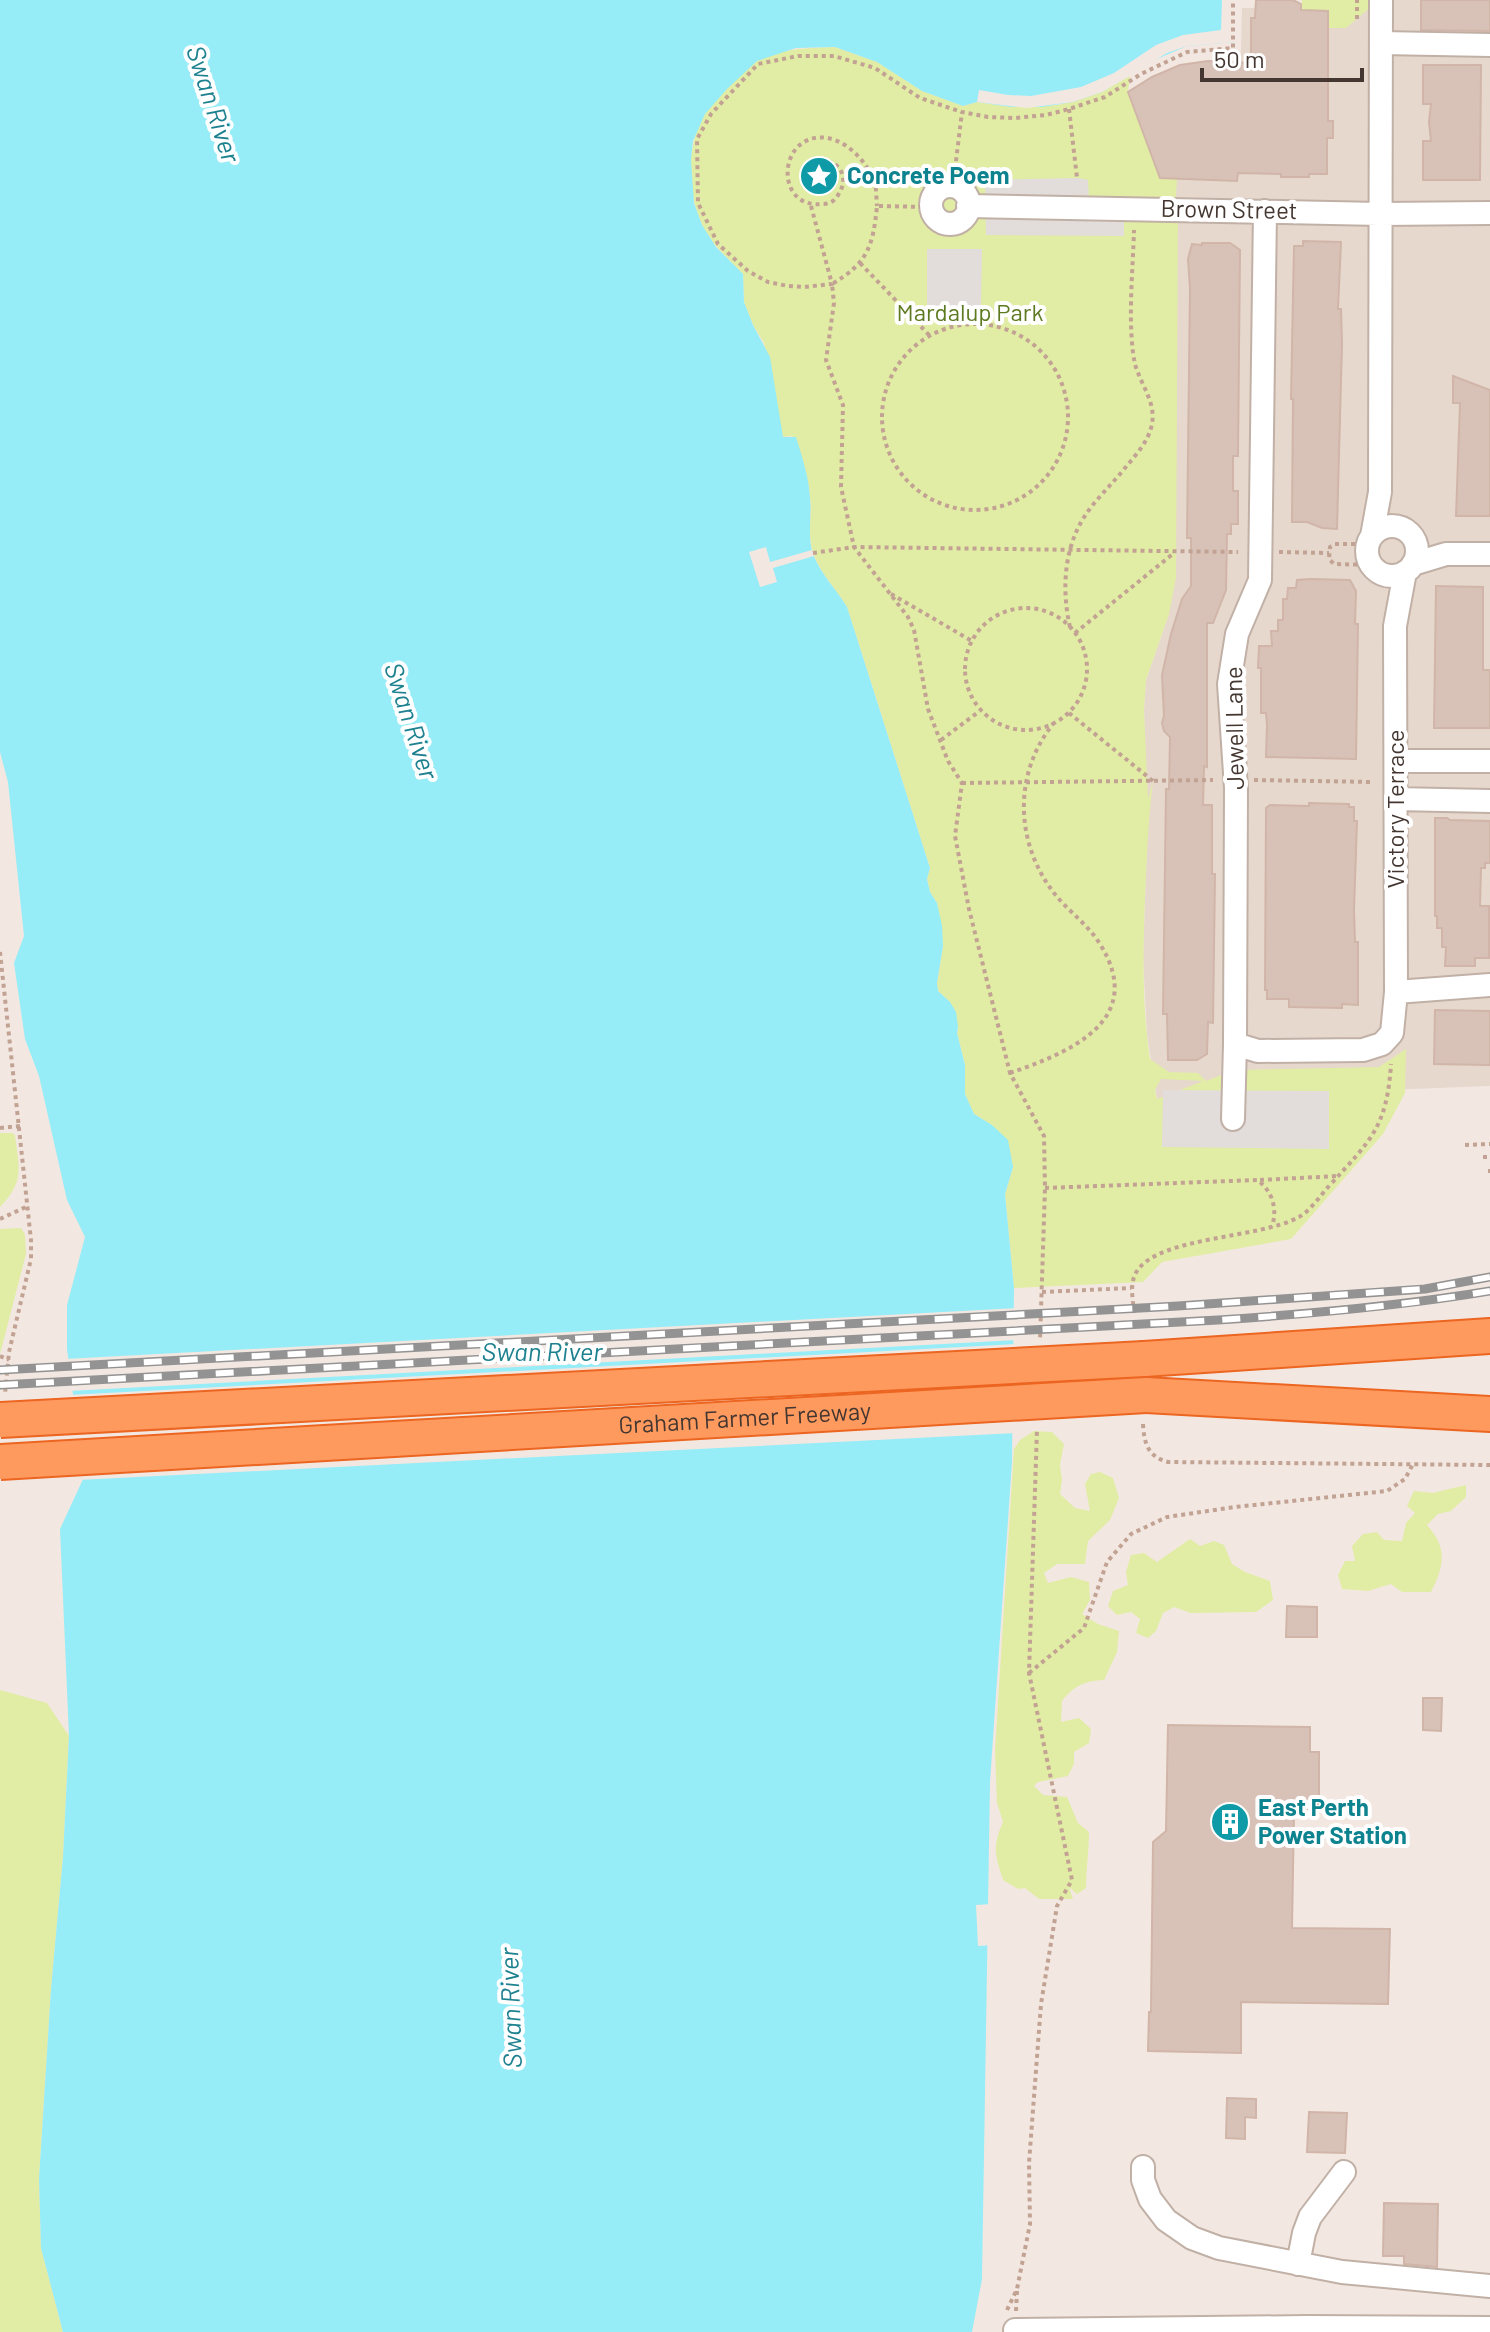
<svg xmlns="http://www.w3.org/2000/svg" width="1490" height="2332" font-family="Barlow,sans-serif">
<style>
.residential{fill:#e7d8ce}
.green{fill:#e1eca5;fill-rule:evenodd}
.parking{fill:#e2ddda}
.water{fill:#96ecf7}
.pier{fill:#f3e8e1}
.building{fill:#d8c2b8;stroke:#d0b5a8;stroke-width:2}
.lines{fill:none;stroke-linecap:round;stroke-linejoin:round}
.minor-casing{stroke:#c1b0a6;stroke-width:26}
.highway-casing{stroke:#ec6521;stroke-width:38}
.path{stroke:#c2a393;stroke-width:4;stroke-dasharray:4 4;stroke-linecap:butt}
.minor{stroke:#fff;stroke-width:22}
.highway{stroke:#ff9a5f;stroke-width:34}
.rail-casing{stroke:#939393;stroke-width:9}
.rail{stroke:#fff;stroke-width:6;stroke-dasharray:18;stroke-linecap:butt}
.highway-bridge-casing{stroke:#ec6521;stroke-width:38;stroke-linecap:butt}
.highway-bridge{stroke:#ff9a5f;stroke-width:34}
.labels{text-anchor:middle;stroke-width:8;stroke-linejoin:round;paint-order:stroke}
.culture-label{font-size:24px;font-weight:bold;fill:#0d838f;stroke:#fff;text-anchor:start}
.street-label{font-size:24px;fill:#443731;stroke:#fff}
.park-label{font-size:24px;fill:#5d7a20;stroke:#fff}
.water-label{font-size:26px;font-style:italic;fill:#1e818f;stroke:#fff}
</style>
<rect width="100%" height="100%" fill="#f3e8e1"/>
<!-- residential -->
<path class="residential" d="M1379 0H1490V1086L1157 1099 1147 1034 1143 957 1148 817 1144 710 1146 680 1169 614 1103 133 1139 108 1240 85 1242 8H1294L1300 27Z"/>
<!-- green -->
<path class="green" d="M1302 0H1379L1346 28H1300Z
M835 47 877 62 922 91 963 106 977 102 1011 107 1058 105 1102 92 1130 76 1128 92 1161 177 1177 179 1175 210H1178L1176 578 1169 614 1146 680 1144 710 1148 799 1153 781C1148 820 1147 859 1145 898 1143 952 1142 1006 1150 1059L1169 1072 1198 1073 1206 1081 1234 1070 1379 1067 1406 1049 1405 1093 1383 1134 1291 1239 1162 1262 1143 1282 1014 1288 1005 1194 1013 1167 992 1125 974 1114 965 1094V1065L957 1033 958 1027 950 1002 938 991 937 983 943 946 937 903 930 892 927 879 930 868 847 607C836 589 820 573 813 553 807 535 812 515 810 497 808 474 800 456 792 436L783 437 764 343 753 325 744 302 743 274C727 258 710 243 701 222 687 190 686 144 705 114 713 103 724 91 734 82 741 75 748 66 757 61 778 48 811 48 835 47ZM1161 1079 1203 1081 1157 1099 1155 1090Z
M0 1133H12L15 1135C19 1168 25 1181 0 1207Z
M21 1228 25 1235 26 1254 0 1354V1229Z
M1034 1431 1052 1432 1064 1444 1060 1465 1062 1480 1060 1494 1075 1508 1090 1511 1085 1484 1091 1474 1100 1472 1113 1478 1119 1498 1110 1520 1088 1541 1085 1564H1057L1044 1573 1048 1583 1071 1577 1089 1582 1090 1600 1082 1614 1098 1624 1119 1631 1117 1652 1104 1680C1084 1681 1074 1686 1062 1701L1061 1722 1079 1718 1091 1729 1089 1743 1074 1752V1764L1068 1776 1038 1782 1034 1786 1043 1795 1067 1797 1078 1823 1089 1832C1089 1851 1086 1869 1086 1888L1077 1894 1069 1887 1073 1899H1039L1025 1888 1018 1889 1003 1880C995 1855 992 1847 1003 1822L997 1803 995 1750 1014 1449 1020 1440Z
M1466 1485V1497L1451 1511 1438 1514 1427 1525C1448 1548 1444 1566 1431 1592H1402L1391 1584 1368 1591 1342 1589 1338 1575 1345 1561H1355L1352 1546 1363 1534 1377 1532 1384 1540 1402 1541 1406 1523 1415 1513 1407 1506 1414 1491 1433 1493Z
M1190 1539 1200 1546 1214 1541 1224 1545 1232 1564 1245 1572 1270 1581 1273 1600 1256 1612 1191 1613 1174 1607 1163 1613 1156 1631 1148 1638 1136 1633 1140 1619 1131 1612 1117 1615 1108 1606 1113 1591 1128 1585 1126 1572 1131 1555 1144 1553 1157 1562Z
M0 1690 47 1703 69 1736 63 1857 51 1989 39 2179 41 2248 63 2332H0Z"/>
<!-- parking -->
<path class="parking" d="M1077 178 1088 180 1089 202H1124V236L986 235 985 180Z
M927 249H982L981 306H927Z
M1163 1090 1329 1091V1149L1162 1147Z"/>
<!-- water -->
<path class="water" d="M0 0H1237V42L1187 46 1150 62 1102 92 1073 102 1042 107H1011L977 102 963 106 922 91 877 62 835 47 796 48 757 61 727 89 705 114 693 141 691 160 694 203 702 225 716 247 743 274 744 302 753 325 770 357 783 437H796C802 457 809 477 810 498 812 517 807 536 813 554 820 573 836 589 847 607L930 868 927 879 930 892 937 903 942 926 943 946 937 983 938 991 950 1002 956 1012 958 1027 957 1033 965 1065V1094L974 1114 992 1125 1008 1140 1013 1167 1005 1194 1014 1288 1012 1462 990 1782 982 2279 972 2332H63L41 2248 39 2179 51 1989 63 1857 69 1736 60 1529 84 1477 67 1349V1305L85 1237 67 1200 39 1076 25 1039 14 963 24 936 8 782 0 752Z"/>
<!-- pier -->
<path class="pier" d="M1222 0H1237V42L1187 46 1167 53 1102 92 1073 102 1027 108 977 102 979 90 1008 95 1031 96 1081 87 1114 73 1156 45 1183 35 1221 30Z
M766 547 770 562 812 550 814 556 773 568 777 582 760 587 749 552Z
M1018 1308 1017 1340 69 1391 65 1359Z
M1017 1344 1016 1433 78 1480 79 1476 69 1395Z
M992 1904V1945L978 1946 976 1905Z"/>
<!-- building -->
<path class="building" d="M1256 0H1293L1301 4V10L1328 11V121H1333V138H1327V174H1309V177H1281V174L1238 173 1237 181 1160 178 1128 92 1152 77 1180 65 1208 61 1251 63V18H1255Z
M1421 0H1490V31L1421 30Z
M1423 65H1481L1480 180H1423V141H1431L1429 122 1431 104H1423Z
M1303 241 1341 242 1338 309H1341L1342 344 1337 529 1322 528 1307 522H1292L1293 399H1291L1294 246H1303Z
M1202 243H1230L1240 250 1238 456H1233V491H1238V524H1231V534H1227L1226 590 1213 623H1207V767L1204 766 1203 805H1212V874H1215L1213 1023 1208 1022 1207 1054 1197 1060H1168L1167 1014H1163L1166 789H1169L1170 737 1164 731 1162 723 1164 716 1162 675 1171 634 1182 599 1191 586V538H1187L1190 288 1188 259 1192 244 1202 245Z
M1453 376 1490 390V516H1456L1460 403H1453Z
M1310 579 1350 580 1356 591 1355 624H1358L1356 759 1266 757 1267 725 1266 713H1261V668H1258L1259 646H1272L1271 631H1278V620H1283V599H1287L1288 588H1296L1297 580Z
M1436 586 1483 587V670H1490V728H1434Z
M1309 803 1349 804V807H1354V821H1357L1354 910 1355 942H1358V1005L1342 1004V1008L1289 1007V999H1267V990H1265L1266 808 1270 805 1309 806Z
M1435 818H1447L1450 820 1490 821V863H1485V868H1481L1480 906H1489V958H1475V966H1445L1446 947H1442V928H1437V916H1435Z
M1435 1010 1490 1011V1065L1434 1064Z
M1287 1606 1317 1607V1637H1286Z
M1423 1698H1442L1441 1731 1423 1730Z
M1168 1725 1310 1727V1752H1319V1813H1294L1292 1928 1390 1929 1388 2004 1241 2002V2053L1148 2051 1149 2012H1151L1153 1842 1166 1831Z
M1227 2098 1256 2099V2118L1245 2117V2139L1226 2138Z
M1309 2112 1347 2113 1345 2153 1307 2152Z
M1384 2203 1438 2204 1437 2267 1404 2264V2256H1383Z"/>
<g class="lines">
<!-- minor casing -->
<g class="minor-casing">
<path id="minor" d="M1381 43 1490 45
M931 205a19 19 0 1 1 38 0a19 19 0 1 1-38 0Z
M968 206 1380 214 1490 213
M1265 211 1260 580 1237 634 1229 684 1236 788 1235 1044 1258 1051 1363 1050 1382 1044 1392 1033 1396 992 1395 626 1405 572
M1367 551a25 25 0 1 1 50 0a25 25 0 1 1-50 0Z
M1372 536 1380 492 1381 0
M1413 564 1446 554H1490
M1396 761H1490
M1396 799 1490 801
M1396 992 1490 985
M1233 1119 1235 1044
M1143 2167V2180L1150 2199 1166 2220 1192 2238 1219 2248 1342 2272 1490 2286
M1298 2264 1304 2233 1310 2217 1344 2172
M1015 2330 1307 2327 1490 2328"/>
</g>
<!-- highway casing -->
<g class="highway-casing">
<path id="highway" d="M1144 1359 1490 1336
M1146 1395 1490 1414"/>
</g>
<!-- path -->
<path class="path" d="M1357 19V0
M1069 109 1077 178
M819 173 825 170 831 175 828 185C807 192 804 173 816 160 838 158 851 176 838 195 835 201 829 204 823 204 782 209 778 157 804 142 832 126 865 155 874 182 877 189 876 198 877 206
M954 177 962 112
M811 206 832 284 804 287 788 286 768 282 748 271 718 244 698 203 697 139 711 114 758 64 798 56H834L875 68 920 98 962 112 988 117 1015 118 1046 115 1069 109 1105 97 1141 74 1187 52 1233 48V0
M931 207 877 206C873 246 868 263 832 284L834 303 826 360 843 405 841 487 854 547 908 617 914 630 928 709 948 761 962 783 955 836 969 909 1010 1073 1044 1136 1045 1188 1040 1340
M860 263 930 336
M980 306 983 323
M882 417a93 93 0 1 1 186 0a93 93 0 1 1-186 0Z
M1355 544H1335L1330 547 1329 559 1334 564 1371 565
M1279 552 1329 553
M813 553 854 547 1238 552
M891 594 972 641
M965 669a61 61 0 1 1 122 0a61 61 0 1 1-122 0Z
M1070 627C1061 588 1064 543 1089 510 1100 495 1113 483 1125 468 1135 456 1147 443 1151 428 1158 404 1141 386 1135 364 1127 327 1133 269 1134 230
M1075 633 1174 553
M1069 713 1153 781
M941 740 981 710
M1254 780 1373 782
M962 783 1213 780
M0 952 31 1240V1259L9 1352 5 1394
M1010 1073C1068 1053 1148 1021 1100 944 1087 923 1065 909 1051 889 1015 839 1014 773 1053 724
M0 1128 20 1126
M1465 1145 1490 1144
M1483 1157H1490
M1488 1171H1490
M1260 1180 1338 1176
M1045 1188 1257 1180C1272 1190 1278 1209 1272 1226
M0 1219 28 1206
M1042 1292 1131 1288
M1134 1313C1133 1299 1129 1283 1137 1271 1160 1236 1259 1239 1299 1217 1310 1211 1320 1196 1329 1186 1370 1141 1387 1128 1391 1064
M0 1356 9 1360
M1143 1424C1144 1443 1148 1457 1168 1462L1490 1465
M1029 1673 1084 1628 1107 1562 1131 1534 1167 1517 1235 1507 1387 1491 1405 1479 1413 1464
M1007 2310 1017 2289 1030 2224 1029 2163 1041 2004 1057 1906 1072 1880 1029 1673 1037 1429
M1016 2311 1017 2291"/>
<!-- minor -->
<use href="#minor" class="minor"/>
<!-- highway -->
<use href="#highway" class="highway"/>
<!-- rail casing -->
<g class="rail-casing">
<path id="rail" d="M0 1370 1178 1306 1425 1289 1490 1277
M0 1385 1218 1320C1310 1314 1400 1306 1490 1291"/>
</g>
<!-- rail -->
<use href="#rail" class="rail"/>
<!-- highway-bridge casing -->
<g class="highway-bridge-casing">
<g id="highway-bridge">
<path d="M0 1420 1144 1359"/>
<path id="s1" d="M0 1462 1146 1395"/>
</g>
</g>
<!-- highway-bridge -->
<use href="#highway-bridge" class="highway-bridge"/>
</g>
<!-- icons -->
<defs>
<g id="sight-disc" transform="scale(2)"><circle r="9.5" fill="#0f9aa8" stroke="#fff"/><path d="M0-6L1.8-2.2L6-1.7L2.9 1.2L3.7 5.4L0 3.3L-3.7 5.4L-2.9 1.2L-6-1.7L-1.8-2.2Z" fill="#fff"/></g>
<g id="building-disc" transform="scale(2)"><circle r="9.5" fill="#0f9aa8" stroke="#fff"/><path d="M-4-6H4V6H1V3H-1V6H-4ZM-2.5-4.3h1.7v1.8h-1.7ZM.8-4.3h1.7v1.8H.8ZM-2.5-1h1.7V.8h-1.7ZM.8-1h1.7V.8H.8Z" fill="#fff"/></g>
</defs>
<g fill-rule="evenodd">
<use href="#sight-disc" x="819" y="176"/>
<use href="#building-disc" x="1230" y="1822"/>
</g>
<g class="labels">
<!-- culture labels -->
<g class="culture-label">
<text x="847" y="184">Concrete Poem</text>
<text x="1258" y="1816">East Perth<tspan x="1258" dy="28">Power Station</tspan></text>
</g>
<!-- street labels -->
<g class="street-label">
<text transform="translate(1229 210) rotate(1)" y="8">Brown Street</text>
<text transform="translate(1235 728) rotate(-91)" y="8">Jewell Lane</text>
<text transform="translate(1396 809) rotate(-90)" y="8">Victory Terrace</text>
<text dy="8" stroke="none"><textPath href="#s1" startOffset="746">Graham Farmer Freeway</textPath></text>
</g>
<!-- park labels -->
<g class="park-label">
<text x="970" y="321">Mardalup Park</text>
</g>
<!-- water labels -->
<g class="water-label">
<text transform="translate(213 104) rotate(72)" y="9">Swan River</text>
<text transform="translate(411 721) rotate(72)" y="9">Swan River</text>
<text x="542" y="1361">Swan River</text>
<text transform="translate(511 2008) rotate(-92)" y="9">Swan River</text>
</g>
</g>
<!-- scale -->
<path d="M1202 68v12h160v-12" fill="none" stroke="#443731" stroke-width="4"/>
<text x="1214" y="68" font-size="24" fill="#443731" stroke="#ffffff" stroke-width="6" paint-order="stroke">50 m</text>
</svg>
